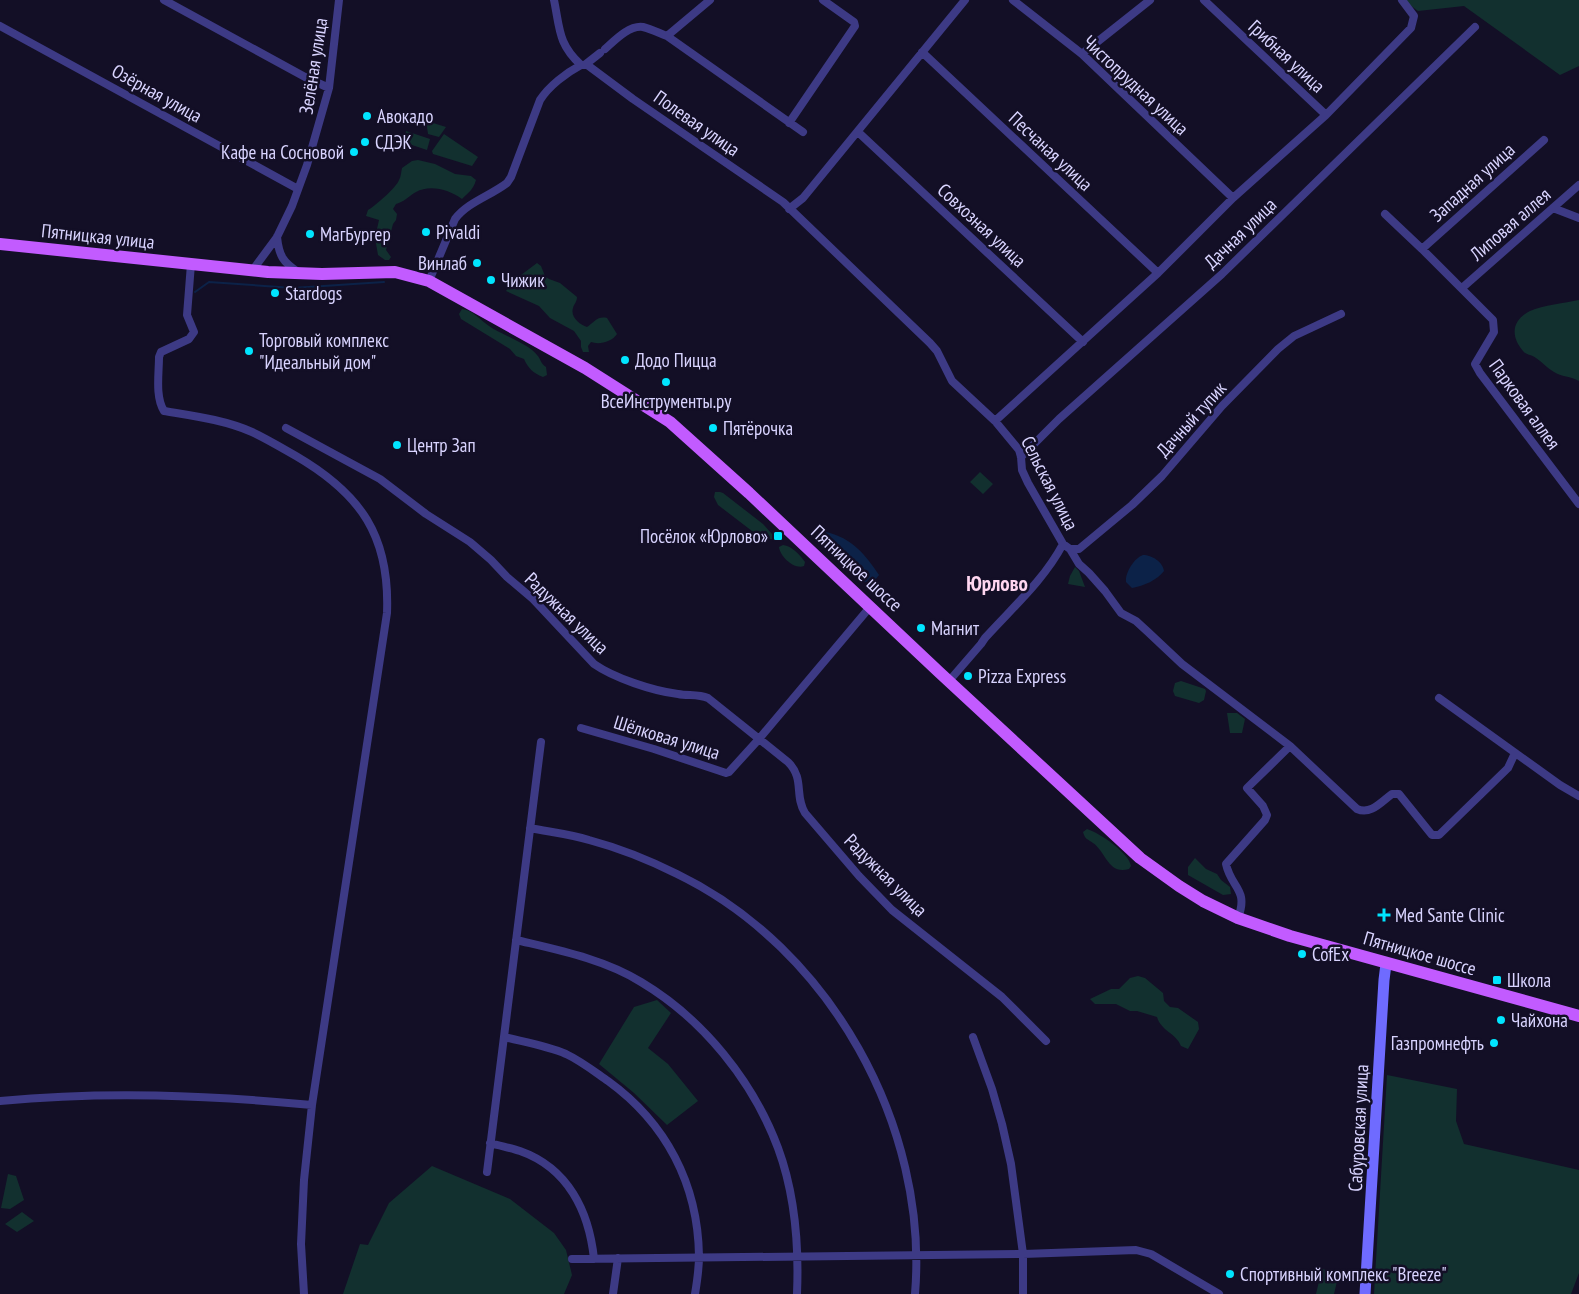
<svg xmlns="http://www.w3.org/2000/svg" width="1579" height="1294" font-family="'PT Sans Narrow',sans-serif">
<style>
.green{fill:#12302f}
.water{fill:#0c2248}
.lines{fill:none;stroke-linecap:round;stroke-linejoin:round}
.stream{stroke:#0c2248;stroke-width:2}
.street{stroke:#3d3a85;stroke-width:8}
.secondary{stroke:#6f6bff;stroke-width:11}
.primary{stroke:#c25bff;stroke-width:12}
.poi-dot{fill:#00e5ff;stroke:#130f26;stroke-width:2}
.labels{text-anchor:middle;stroke-width:5;stroke-linejoin:round;paint-order:stroke}
.street-label{font-size:19px;fill:#d9d4ff;stroke:#130f26}
.poi-label{font-size:19px;fill:#d9d4ff;stroke:#130f26;text-anchor:start}
.quarter-label{font-size:21px;font-weight:bold;fill:#ffd6f0;stroke:#130f26}
</style>
<rect width="100%" height="100%" fill="#130f26"/>
<!-- green -->
<path class="green" d="M1403 0H1579V66L1560 75 1464 6 1418 11Z
M417 118 446 127 439 137 428 134 427 127 422 123 415 124Z
M406 131 430 139 427 150 403 142Z
M444 134 478 157 472 166 433 154 432 151Z
M418 160 435 164 455 174 471 176 476 180C473 190 469 192 462 199 450 190 430 184 416 192 409 196 404 202 396 204L393 209 397 214 396 220 393 224 386 250 391 257 389 260H385L378 255 375 238 379 220 366 216 368 210C374 207 397 187 399 180 401 177 401 172 402 168L412 161Z
M537 263 541 266 545 276 549 279 560 283 577 297C577 302 574 304 573 308 570 317 580 325 587 327 595 322 597 316 607 318L617 334C612 342 599 345 591 342L588 346 589 352H583L581 347V341L574 331 550 318 539 306 506 291 513 281Z
M1579 300V381C1571 376 1561 377 1554 372 1547 368 1542 362 1536 358 1532 355 1526 355 1523 351 1510 336 1512 320 1530 311 1543 305 1565 303 1579 300Z
M462 309C473 310 480 320 489 326 500 334 529 344 537 355 541 359 540 363 546 367L547 375 543 377C533 373 528 368 524 359L516 356 510 349 461 319 459 314Z
M980 472 993 484 983 494 970 482Z
M715 492H720L723 493 763 524 772 534V539H767L752 531 718 505 714 497Z
M783 545C792 546 800 555 805 562L804 566C795 570 780 557 779 547Z
M1075 567 1079 571 1085 587 1068 584 1070 576Z
M1181 681 1205 689 1206 691 1204 700 1199 703 1175 696 1173 691 1175 683Z
M1227 713H1237L1245 719 1242 733H1230Z
M1087 829C1100 833 1129 853 1131 866L1129 869C1108 875 1106 852 1093 843 1088 839 1085 840 1083 832Z
M1195 858 1206 869 1217 874 1221 880 1230 887 1231 894 1223 895 1188 875V867Z
M1138 976 1145 978 1163 993 1164 1001 1170 1007 1178 1008 1198 1022 1199 1029 1188 1049 1181 1046C1176 1033 1161 1031 1157 1017L1137 1011H1130L1116 1004H1095L1090 999 1111 989H1119L1130 978Z
M657 1000 671 1013 648 1048 668 1064 698 1101 667 1125 634 1093 599 1064 634 1007Z
M1387 1075 1457 1089 1456 1121 1464 1144 1579 1170V1273L1571 1294H1374Z
M432 1166 510 1199 554 1233 566 1250 572 1275 564 1294H343L360 1244 368 1245 389 1203Z
M8 1174 16 1176 24 1200 10 1209 1 1208Z
M22 1212 34 1221 17 1232 5 1224Z
M1322 1269 1339 1273 1334 1294H1316Z"/>
<!-- water -->
<path class="water" d="M826 532C852 538 865 554 879 575L875 580 865 582 823 538Z
M1143 555C1152 555 1163 562 1164 571 1157 580 1144 586 1132 588L1126 582C1125 573 1134 558 1143 555Z"/>
<g class="lines">
<!-- stream -->
<path class="stream" d="M195 292 209 282 293 288 384 282"/>
<!-- street -->
<path class="street" d="M164 0 305 77 329 88
M554 0C560 29 558 44 581 65H585
M1013 0 1082 54 1233 198
M1204 0 1326 115
M0 26 298 189
M667 36 803 132
M605 49C615 40 629 25 643 27 651 29 659 33 667 36L710 0
M922 52 1158 273
M1082 54 1150 0
M586 64 633 99 783 202 930 343 937 351 952 381 995 421 1019 450 1021 457 1022 470 1028 483 1063 544 1070 549 1079 564 1089 573 1105 591 1121 613 1136 621 1148 632 1182 664 1290 746 1357 809C1371 815 1381 802 1392 794H1399L1432 835H1439L1508 768 1515 753
M586 64 600 53
M789 123 855 26 854 22 823 0
M858 132 1083 342
M1553 208 1579 218
M789 209 803 198 965 0
M1385 214 1422 249 1493 320 1494 332 1475 364 1480 373 1579 504
M277 237C279 256 283 262 298 272
M1422 249 1544 140
M191 264 187 315 194 332 189 339 161 352 159 357C159 373 155 397 164 411 194 416 225 420 252 432 267 439 282 448 296 456 361 494 390 536 387 613L312 1105 304 1180 301 1244 304 1294
M252 271 277 237 292 206 307 165 329 88 339 0
M429 281 455 219C468 202 490 196 507 183L511 177 540 100C549 86 566 73 581 65
M1462 288 1579 185
M995 421 1158 273 1233 198 1326 115 1411 28 1414 16 1402 0
M286 428 380 479 426 514 470 542 491 560 507 577 533 599 594 664C614 678 653 691 678 694 688 696 698 694 708 698L788 762C805 779 794 795 805 813L859 876 892 910 1002 997 1046 1041
M1021 457 1059 419 1222 274 1475 27
M1070 549H1079L1132 505 1162 476 1222 406 1278 349 1294 336 1341 314
M949 681 981 644 985 638C1012 608 1044 580 1063 544
M1439 698 1560 785 1579 796
M581 728 654 749 726 773 729 772 759 739 870 607
M530 828C550 832 570 834 589 840 619 848 649 860 677 874 830 948 929 1126 915 1294
M1238 918C1249 889 1231 888 1226 864L1265 820 1267 815 1263 806 1247 788 1290 746
M516 940C558 950 604 959 641 982 703 1019 753 1081 778 1148 795 1194 799 1246 797 1294
M504 1037C524 1042 547 1046 566 1054 581 1061 595 1072 608 1081 666 1123 698 1184 699 1256 699 1269 697 1282 695 1294
M973 1037 992 1089 1002 1124 1011 1164 1023 1254V1294
M0 1101C106 1091 206 1095 312 1105
M490 1143C500 1146 511 1148 520 1151 568 1168 589 1211 594 1259
M487 1172 541 742
M572 1259 1023 1254 1136 1250 1151 1254 1219 1294
M613 1294 618 1258"/>
<!-- secondary -->
<path class="secondary" d="M1365 1294 1384 980 1386 964"/>
<!-- primary -->
<path class="primary" d="M0 244 268 272 322 274 395 272 429 281 585 368 670 422 749 493 940 673 1140 858 1179 886 1203 901 1238 918 1290 936 1579 1016"/>
</g>
<!-- markers -->
<g class="poi-dot">
<circle cx="367" cy="116" r="5"/>
<circle cx="365" cy="142" r="5"/>
<circle cx="354" cy="152" r="5"/>
<circle cx="426" cy="232" r="5"/>
<circle cx="310" cy="234" r="5"/>
<circle cx="477" cy="263" r="5"/>
<circle cx="491" cy="280" r="5"/>
<circle cx="275" cy="293" r="5"/>
<circle cx="249" cy="351" r="5"/>
<circle cx="625" cy="360" r="5"/>
<circle cx="666" cy="382" r="5"/>
<circle cx="713" cy="428" r="5"/>
<circle cx="397" cy="445" r="5"/>
<rect x="773" y="531" width="10" height="10" rx="2.5"/>
<circle cx="921" cy="628" r="5"/>
<circle cx="968" cy="676" r="5"/>
<path d="M1381.5 907.5h5v5h5v5h-5v5h-5v-5h-5v-5h5z"/>
<circle cx="1302" cy="954" r="5"/>
<rect x="1492" y="975" width="10" height="10" rx="2.5"/>
<circle cx="1501" cy="1020" r="5"/>
<circle cx="1494" cy="1043" r="5"/>
<circle cx="1230" cy="1274" r="5"/>
</g>
<g class="labels">
<!-- street labels -->
<g class="street-label">
<text transform="translate(1287 56) rotate(43)" y="7">Грибная улица</text>
<text transform="translate(313 66) rotate(-81)" y="7">Зелёная улица</text>
<text transform="translate(1136 85) rotate(43)" y="7">Чистопрудная улица</text>
<text transform="translate(157 93) rotate(29)" y="7">Озёрная улица</text>
<text transform="translate(697 123) rotate(35)" y="7">Полевая улица</text>
<text transform="translate(1051 151) rotate(43)" y="7">Песчаная улица</text>
<text transform="translate(1472 182) rotate(-42)" y="7">Западная улица</text>
<text transform="translate(1510 224) rotate(-41)" y="7">Липовая аллея</text>
<text transform="translate(982 225) rotate(43)" y="7">Совхозная улица</text>
<text transform="translate(1240 233) rotate(-44)" y="7">Дачная улица</text>
<text transform="translate(98 236) rotate(6)" y="7">Пятницкая улица</text>
<text transform="translate(1525 404) rotate(54)" y="7">Парковая аллея</text>
<text transform="translate(1191 419) rotate(-48)" y="7">Дачный тупик</text>
<text transform="translate(1050 483) rotate(63)" y="7">Сельская улица</text>
<text transform="translate(857 568) rotate(43)" y="7">Пятницкое шоссе</text>
<text transform="translate(567 613) rotate(44)" y="7">Радужная улица</text>
<text transform="translate(667 737) rotate(17)" y="7">Шёлковая улица</text>
<text transform="translate(886 875) rotate(45)" y="7">Радужная улица</text>
<text transform="translate(1420 953) rotate(16)" y="7">Пятницкое шоссе</text>
<text transform="translate(1358 1128) rotate(-87)" y="7">Сабуровская улица</text>
</g>
<!-- poi labels -->
<g class="poi-label">
<text x="377" y="123">Авокадо</text>
<text x="375" y="149">СДЭК</text>
<text x="344" y="159" text-anchor="end">Кафе на Сосновой</text>
<text x="436" y="239">Pivaldi</text>
<text x="320" y="241">МагБургер</text>
<text x="467" y="270" text-anchor="end">Винлаб</text>
<text x="501" y="287">Чижик</text>
<text x="285" y="300">Stardogs</text>
<text x="259" y="347">Торговый комплекс<tspan x="259" dy="22">"Идеальный дом"</tspan></text>
<text x="635" y="367">Додо Пицца</text>
<text x="666" y="408" text-anchor="middle">ВсеИнструменты.ру</text>
<text x="723" y="435">Пятёрочка</text>
<text x="407" y="452">Центр Зап</text>
<text x="768" y="543" text-anchor="end">Посёлок «Юрлово»</text>
<text x="931" y="635">Магнит</text>
<text x="978" y="683">Pizza Express</text>
<text x="1395" y="922">Med Sante Clinic</text>
<text x="1312" y="961">CofEx</text>
<text x="1507" y="987">Школа</text>
<text x="1511" y="1027">Чайхона</text>
<text x="1484" y="1050" text-anchor="end">Газпромнефть</text>
<text x="1240" y="1281">Спортивный комплекс "Breeze"</text>
</g>
<!-- quarter labels -->
<g class="quarter-label">
<text x="997" y="591">Юрлово</text>
</g>
</g>
</svg>
